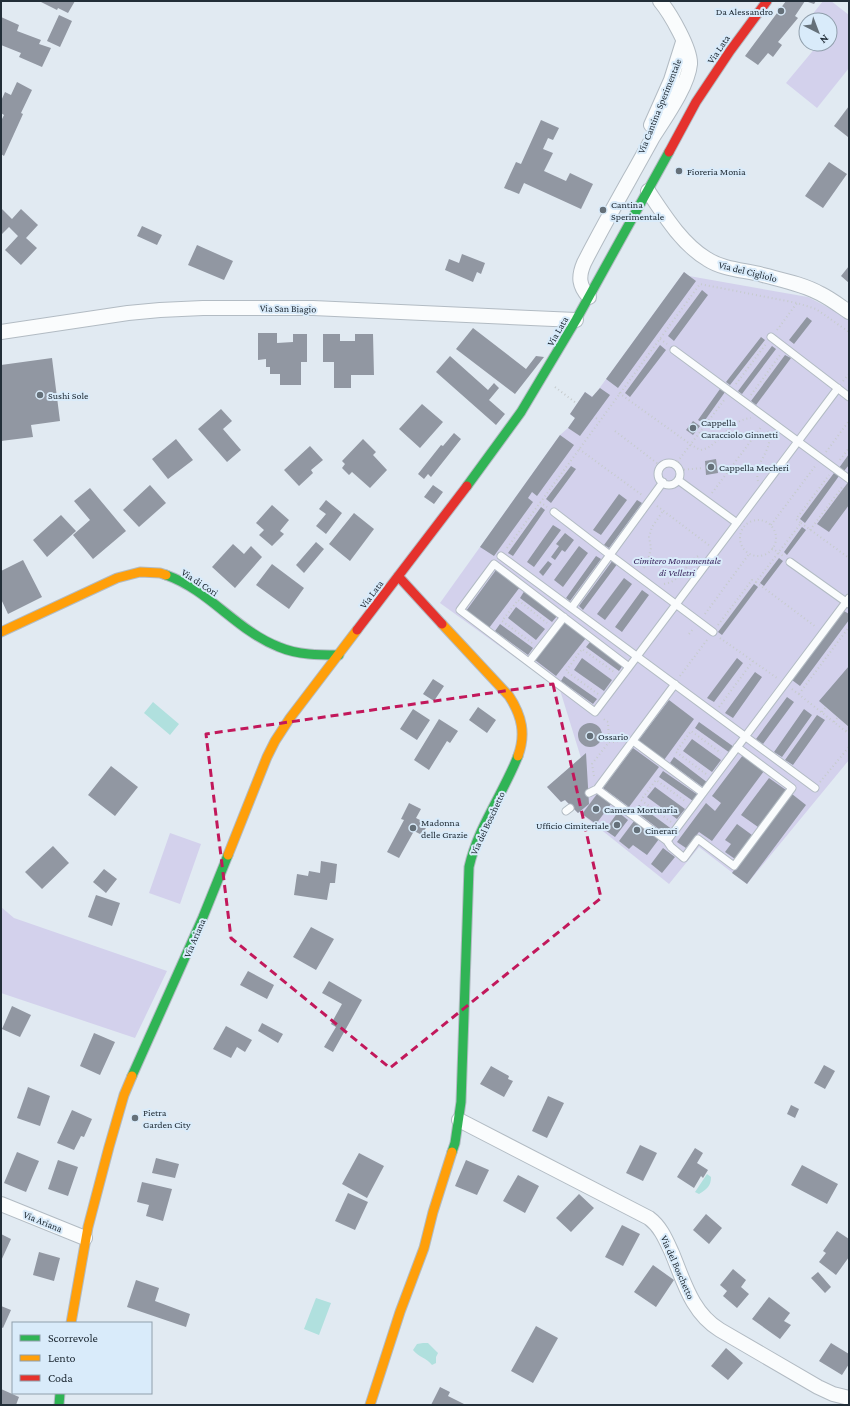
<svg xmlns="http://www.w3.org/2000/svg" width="850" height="1406" font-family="'Crimson Pro',serif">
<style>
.green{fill:#d3d1ec}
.water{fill:#b0e0de}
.building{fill:#9197a2}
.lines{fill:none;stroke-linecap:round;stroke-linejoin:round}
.lane-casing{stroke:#b2bbc3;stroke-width:9}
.street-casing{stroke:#b2bbc3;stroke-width:16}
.fast-casing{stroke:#b2bbc3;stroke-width:11}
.slow-casing{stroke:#b2bbc3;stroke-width:11}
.jam-casing{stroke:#b2bbc3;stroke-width:11}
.path{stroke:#c6cbcd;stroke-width:2;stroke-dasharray:1 3;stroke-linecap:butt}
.lane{stroke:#fafcfd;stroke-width:7}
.street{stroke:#fafcfd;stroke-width:14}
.fast{stroke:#30b455;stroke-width:9}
.slow{stroke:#ff9f0a;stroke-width:9}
.jam{stroke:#e5322d;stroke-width:9}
.marked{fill:none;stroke:#c2185b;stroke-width:3;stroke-dasharray:8 5;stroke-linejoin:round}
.poi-dot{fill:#657079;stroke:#d9ebfa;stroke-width:1.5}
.labels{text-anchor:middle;stroke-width:4;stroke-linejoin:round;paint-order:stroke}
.poi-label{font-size:10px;fill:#222e38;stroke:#d9ebfa;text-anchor:start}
.street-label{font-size:10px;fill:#222e38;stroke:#d9ebfa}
.park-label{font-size:10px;font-style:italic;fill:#39265e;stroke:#d9ebfa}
</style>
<rect width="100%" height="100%" fill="#e1eaf2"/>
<!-- green -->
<path class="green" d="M823 1H831L849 15V68L817 108 786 83 816 47 813 44H830V20H808Z
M684 272 689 276 808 297 833 310 849 321V760L747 884 699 847 669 884 579 812 578 813 565 800 561 802 547 787 581 758 560 690 440 603 560 435 568 428 575 418 570 414 585 392 593 397Z
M170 833 201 844 180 904 149 893Z
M1 907 14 918 167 971 135 1038 1 993Z"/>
<!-- water -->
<path class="water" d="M153 702 179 724 170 735 144 713Z
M707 1174 711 1177C711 1186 707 1189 699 1194L695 1192Z
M316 1298 331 1303 319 1335 304 1329Z
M423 1343H428L438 1353 436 1357V1363L432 1365C427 1358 418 1357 413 1350L417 1344Z"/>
<!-- building -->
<path class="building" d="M39 1H75L68 13 58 8 57 10Z
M786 1H816L814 4 805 1 795 16 798 18 778 42 782 45 773 57 768 53 758 65 745 56Z
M59 15 72 21 60 47 47 41Z
M1 17 19 25 17 31 41 40 39 44 51 48 42 67 19 57 21 53 1 45 2 41H1Z
M17 82 32 90 21 113 23 114 4 156 1 154V121L4 115 1 113V101L5 92 11 95Z
M849 106V135L848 137 834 126Z
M541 120 559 128 553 140 548 138 543 149 553 153 544 171 566 181 570 173 593 184 581 209 524 183 519 194 504 188 516 162 521 164Z
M829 162 847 174 823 208 805 196Z
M1 208 12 219 21 209 38 225 26 238 37 248 21 265 5 250 18 236 9 227 1 235Z
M142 226 162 235 157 245 137 236Z
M197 245 233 261 224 280 188 265Z
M462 254 485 263 481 274 477 272 473 282 445 270 449 259 459 263Z
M849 266V283L841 276Z
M684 272 696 281 618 388 606 379Z
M702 290 708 295 674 341 668 336Z
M807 317 812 321 794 344 789 340Z
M473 328 526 369 536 356 544 357 515 394 456 349Z
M258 333H277V343L293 342V334H307V362H301V385H280V374H270V367H266V359L258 360Z
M323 334H340V341H355V334H373L374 375H351V388H334V362H323Z
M761 337 765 340 730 385 726 382Z
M660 345 666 350 630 397 625 393Z
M772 346 776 349 742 394 738 391Z
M785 355 791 358 756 405 751 401Z
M450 356 488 390 494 383 499 388 489 400 505 414 496 425 436 372Z
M52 358 60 421 31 425 33 437 1 441V365Z
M600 388 610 395 580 436 568 428 575 418 570 414 585 392 592 397Z
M720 389 725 392 703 423 698 420Z
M422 404 443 422 420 448 399 429Z
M221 409 232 421 223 429 241 450 227 462 198 429Z
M693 421 700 426 693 435 686 430Z
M454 433 461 439 431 477 428 474 424 479 418 474 441 445 443 446Z
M560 435 574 445 537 496 532 492 528 498 533 502 494 556 480 547Z
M176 439 193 460 168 479 152 459Z
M363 439 376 452 373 455 387 470 370 488 352 472 349 475 342 468 345 464 342 461Z
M310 446 323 460 311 470 313 473 299 486 284 470Z
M849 454V465L844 471 839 468Z
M716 459 718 473 706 475 705 461Z
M571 466 576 469 551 503 546 499Z
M834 473 839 476 805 523 800 519Z
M849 481V505L829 532 817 524Z
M150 485 166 503 139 527 123 510Z
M433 485 443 492 434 504 424 497Z
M90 488 126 531 93 559 73 535 90 520 74 501Z
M619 494 627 500 601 535 593 530Z
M326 500 342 513 326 534 316 526 326 514 319 509Z
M637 500 642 503 609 548 604 545Z
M272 505 289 520 280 531 284 534 272 546 259 535 264 530 256 523Z
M541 507 545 510 513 556 508 553Z
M354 513 374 529 350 561 329 544Z
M61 515 76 531 47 557 33 540Z
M553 525 561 530 534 567 527 562Z
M802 527 806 530 787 555 784 552Z
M565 533 574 540 565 552 562 550 555 560 551 557 559 546 556 544Z
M316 542 324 549 304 573 296 565Z
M233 544 244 554 251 546 262 557 235 588 212 567Z
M579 546 588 553 563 587 554 580Z
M596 556 601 559 570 601 566 598Z
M779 558 783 561 764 586 760 583Z
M23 560 42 597 8 614 1 599V571Z
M613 560 618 563 583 610 579 606Z
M548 561 552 564 543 576 539 572Z
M272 564 304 588 289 609 256 585Z
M496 570 520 587 489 628 466 611Z
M624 578 632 584 605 620 597 614Z
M754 584 758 587 722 635 718 632Z
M525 590 558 615 552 622 520 598Z
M642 590 649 595 622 632 615 627Z
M516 607 545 629 536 640 508 618Z
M844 611 849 614V620L800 686 792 680Z
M565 622 586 638 556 676 535 660Z
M500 624 533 648 528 655 495 631Z
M590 642 623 665 619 671 586 647Z
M582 658 612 680 604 691 574 670Z
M737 658 743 663 714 702 707 698Z
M849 666V727L819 701Z
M755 672 762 677 733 718 725 713Z
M564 676 597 699 593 704 561 681Z
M433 679 444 686 434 701 423 694Z
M787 697 794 702 763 744 756 739Z
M669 700 694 719 664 760 638 741Z
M478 707 496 720 487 733 469 720Z
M413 709 430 720 417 740 400 729Z
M804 709 812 715 782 757 774 752Z
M817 715 825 720 793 765 785 760Z
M439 719 458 731 450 743 447 741 429 770 414 760Z
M699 722 734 747 730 753 695 728Z
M578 735a12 12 0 1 1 24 0a12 12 0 1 1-24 0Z
M692 739 721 760 712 772 683 751Z
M633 748 659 767 629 807 603 788Z
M586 753 589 804 578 813 565 800 561 802 547 787Z
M743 755 764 771 712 841 699 832 686 848 677 842 706 803 715 811 721 803 712 796Z
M674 757 708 783 704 788 670 763Z
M111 766 138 787 115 816 88 795Z
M663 771 698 795 693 801 659 777Z
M769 778 786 790 758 827 741 815Z
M655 787 685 809 677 819 647 797Z
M597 794 611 804 596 824 582 814Z
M792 794 806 805 747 884 732 873Z
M409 803 421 809 416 818 428 824 422 835 414 831 399 858 387 852 404 820 401 819Z
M639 805 673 830 668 836 635 811Z
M618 812 628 820 615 837 605 830Z
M634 821 659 839 647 855 633 845 629 849 619 841Z
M737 824 752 835 735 859 725 852 731 844 725 840Z
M53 846 69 863 42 889 25 872Z
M663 848 675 857 662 873 651 864Z
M321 861 337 864 335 883H330L327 900 294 895 297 874 308 876 309 871 320 873Z
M104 869 117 879 106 893 93 882Z
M96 895 120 903 112 926 88 917Z
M311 927 334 939 316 970 293 957Z
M248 971 274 985 267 999 240 985Z
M329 981 362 1000 333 1052 324 1047 336 1027 331 1024 342 1004 322 993Z
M12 1006 31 1015 20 1037 2 1029Z
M262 1023 283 1034 278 1043 258 1031Z
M226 1026 252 1040 245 1052 237 1047 231 1058 213 1049Z
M94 1033 115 1042 100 1075 80 1066Z
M824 1065 835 1071 825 1089 814 1083Z
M491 1066 509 1076 508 1079 513 1081 504 1097 480 1084Z
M28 1087 50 1096 40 1126 17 1118Z
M548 1096 564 1103 547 1138 532 1131Z
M791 1105 799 1109 795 1118 787 1114Z
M72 1110 92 1119 84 1137 81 1136 74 1150 57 1143Z
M640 1145 657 1153 643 1181 626 1173Z
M695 1148 703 1153 697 1163 708 1170 703 1178 701 1176 694 1188 677 1177Z
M17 1152 39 1161 26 1192 4 1183Z
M359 1153 384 1166 367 1198 342 1184Z
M156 1158 179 1164 175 1178 152 1173Z
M58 1160 78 1167 68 1196 48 1189Z
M466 1160 489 1170 477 1195 455 1186Z
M802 1165 838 1184 827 1204 791 1185Z
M518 1175 539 1186 525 1213 503 1201Z
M142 1182 172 1189 163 1221 146 1216 149 1205 137 1202Z
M348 1193 368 1202 355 1230 335 1221Z
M579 1194 594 1208 571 1232 556 1218Z
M706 1214 722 1228 709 1244 693 1230Z
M622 1225 640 1234 623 1266 605 1257Z
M837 1231 849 1239V1250L848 1252 849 1253V1257L836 1275 819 1262 826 1253 823 1251Z
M1 1234 11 1239 1 1261Z
M39 1252 60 1258 54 1281 33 1275Z
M653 1265 674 1280 656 1307 634 1292Z
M733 1269 746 1280 741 1287 749 1294 737 1308 723 1296 727 1291 720 1285Z
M818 1272 831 1287 825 1293 811 1278Z
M136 1280 159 1288 155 1301 190 1314 186 1327 127 1307Z
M769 1297 790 1313 784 1321 791 1325 780 1339 752 1319Z
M1 1306 11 1310 3 1328 1 1327Z
M536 1326 558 1338 533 1383 511 1371Z
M831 1343 849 1354V1364L842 1375 819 1361Z
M726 1348 743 1363 728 1380 711 1366Z
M440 1387 450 1392 448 1396 466 1405H431Z
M1 1389 19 1397 16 1405H1Z"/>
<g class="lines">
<!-- lane casing -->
<g class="lane-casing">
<path id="lane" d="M771 337 849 397
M674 350 849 479
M658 474a11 11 0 1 1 22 0a11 11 0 1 1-22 0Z
M678 480 737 523
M554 512 610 555 713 632
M501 556 815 788
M790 562 849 604
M572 607 663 482
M529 662 564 617
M629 667 494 564 460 610 595 712 629 667 838 388
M633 741 703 793
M597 789 667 841 671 847 684 858 698 839 734 866 792 788 737 747
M589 793 597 789 675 684
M566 811 570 808
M667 841 849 598"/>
</g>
<!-- street casing -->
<g class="street-casing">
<path id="street" d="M651 125 671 80 683 42
M648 191C664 215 682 244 707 259 724 270 745 270 763 275 782 280 803 284 821 294 831 299 840 306 849 312
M589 297C579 286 578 277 584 263 606 220 630 179 653 137 665 118 688 86 690 64 691 49 670 13 660 1
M1 332 128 313 160 310 203 308H313L576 320
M459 1120 649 1218C661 1227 666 1240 672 1253 684 1282 692 1313 720 1330L818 1387 833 1394 849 1398
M1 1204 85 1238"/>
</g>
<!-- fast casing -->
<g class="fast-casing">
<path id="fast" d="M467 486 521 412 576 320 669 152
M166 575C209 590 237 631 279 647 298 655 319 655 339 655
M132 1076 203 917 228 855
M452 1152 455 1143 461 1102 469 867C478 827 503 794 518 756
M59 1405 60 1393"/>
</g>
<!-- slow casing -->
<g class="slow-casing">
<path id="slow" d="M442 624 509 696C522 716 526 734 518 756
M1 632 117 578 140 572 160 573 166 575
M228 855 267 757 275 741 290 718 357 630
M71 1323 88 1227 109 1147 124 1095 132 1076
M370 1405 400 1312 424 1248 433 1212 452 1152"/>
</g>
<!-- jam casing -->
<g class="jam-casing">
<path id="jam" d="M669 152 696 102 730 51 767 1
M398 576 442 624
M357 630 467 486"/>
</g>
<!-- path -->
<path class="path" d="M738 1V3L739 1
M777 330 797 303
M660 339 667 344
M843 381 849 374
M736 384 766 344
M555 387 576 403
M619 393 690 444 700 450C719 448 727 420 751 418
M751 395 780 355
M596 418 599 420
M615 431 662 467
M579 449 642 495
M826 452 849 421
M840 460 849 448
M675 465 725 399
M680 470 703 468
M758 481C753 462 775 450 768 431
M712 493 762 426
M540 502 547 507
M657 506 710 546
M740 538a18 18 0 1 1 36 0a18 18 0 1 1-36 0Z
M801 523 849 558
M771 525 816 465
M810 530 843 486
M507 548 700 284 797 303 816 309 849 332
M772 548 783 556
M644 568 648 560 651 548 649 537 652 527 663 511
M756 582 816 627
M664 584C683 581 685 562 700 555
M705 614 749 554
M718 625 752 580 756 582 801 523 796 519 829 475
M689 634 694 628
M720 638 777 678
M532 643 502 621 518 600 547 623
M680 676 707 640
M792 689 849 734
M598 694 566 671 582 649 614 672
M799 694 849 627
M719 707 753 661
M822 712 826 707
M834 722 838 717
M846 731 849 727
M609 742H615L622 740
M706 774 676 752 691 731 721 753
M594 776 592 764 609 742 608 722 602 718
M820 782 849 747
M671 822 641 800 656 780 685 801"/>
<!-- lane -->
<use href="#lane" class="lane"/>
<!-- street -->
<use href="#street" class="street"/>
<!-- fast -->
<use href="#fast" class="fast"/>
<!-- slow -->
<use href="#slow" class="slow"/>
<!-- jam -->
<use href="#jam" class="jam"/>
</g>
<!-- marked area -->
<path class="marked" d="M553 684 601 898 390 1068 231 938 206 734Z"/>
<!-- markers -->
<g class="poi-dot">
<circle cx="781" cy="11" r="4"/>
<circle cx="679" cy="171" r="4"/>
<circle cx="603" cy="210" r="4"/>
<circle cx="40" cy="395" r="4"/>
<circle cx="693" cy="428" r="4"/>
<circle cx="711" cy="467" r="4"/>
<circle cx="590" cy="736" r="4"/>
<circle cx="596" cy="809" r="4"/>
<circle cx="617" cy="825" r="4"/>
<circle cx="413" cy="828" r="4"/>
<circle cx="637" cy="830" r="4"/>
<circle cx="135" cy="1118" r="4"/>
</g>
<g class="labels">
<!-- poi labels -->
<g class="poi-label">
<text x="773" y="15" text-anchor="end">Da Alessandro</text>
<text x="687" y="175">Fioreria Monia</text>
<text x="611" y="208">Cantina<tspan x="611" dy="12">Sperimentale</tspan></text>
<text x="48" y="399">Sushi Sole</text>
<text x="701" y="426">Cappella<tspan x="701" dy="12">Caracciolo Ginnetti</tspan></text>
<text x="719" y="471">Cappella Mecheri</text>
<text x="598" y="740">Ossario</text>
<text x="604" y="813">Camera Mortuaria</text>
<text x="421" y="826">Madonna<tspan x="421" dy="12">delle Grazie</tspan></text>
<text x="609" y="829" text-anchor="end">Ufficio Cimiteriale</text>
<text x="645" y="834">Cinerari</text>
<text x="143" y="1116">Pietra<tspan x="143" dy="12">Garden City</tspan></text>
</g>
<!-- street labels -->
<g class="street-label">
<text transform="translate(718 49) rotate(-56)" y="4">Via Lata</text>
<text transform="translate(659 106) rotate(-68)" y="4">Via Cantina Sperimentale</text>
<text transform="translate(748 271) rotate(14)" y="4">Via del Cigliolo</text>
<text transform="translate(288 308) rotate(1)" y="4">Via San Biagio</text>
<text transform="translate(557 331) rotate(-60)" y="4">Via Lata</text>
<text transform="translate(200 582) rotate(33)" y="4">Via di Cori</text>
<text transform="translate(371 594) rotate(-53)" y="4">Via Lata</text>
<text transform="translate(487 823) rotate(-65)" y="4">Via del Boschetto</text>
<text transform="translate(194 938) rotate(-67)" y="4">Via Ariana</text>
<text transform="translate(43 1221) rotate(22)" y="4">Via Ariana</text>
<text transform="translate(678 1267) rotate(66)" y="4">Via del Boschetto</text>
</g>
<!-- park labels -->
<g class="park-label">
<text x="677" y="564">Cimitero Monumentale<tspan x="677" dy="12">di Velletri</tspan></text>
</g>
</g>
<!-- border -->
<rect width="850" height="1406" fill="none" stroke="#222e38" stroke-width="4"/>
<!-- legend -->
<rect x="12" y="1322" width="140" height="72" fill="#d9ebfa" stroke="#909fac"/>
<rect x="20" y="1335" width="20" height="6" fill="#30b455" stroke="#909fac"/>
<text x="48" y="1342" font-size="12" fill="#222e38">Scorrevole</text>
<rect x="20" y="1355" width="20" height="6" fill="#ff9f0a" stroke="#909fac"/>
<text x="48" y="1362" font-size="12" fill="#222e38">Lento</text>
<rect x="20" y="1375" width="20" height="6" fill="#e5322d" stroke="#909fac"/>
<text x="48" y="1382" font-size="12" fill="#222e38">Coda</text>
<!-- north arrow -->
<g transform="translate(818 32) rotate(138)"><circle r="19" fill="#d9ebfa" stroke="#909fac"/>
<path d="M0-3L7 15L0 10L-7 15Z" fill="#657079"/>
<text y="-6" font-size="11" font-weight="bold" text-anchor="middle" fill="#222e38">N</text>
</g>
</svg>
